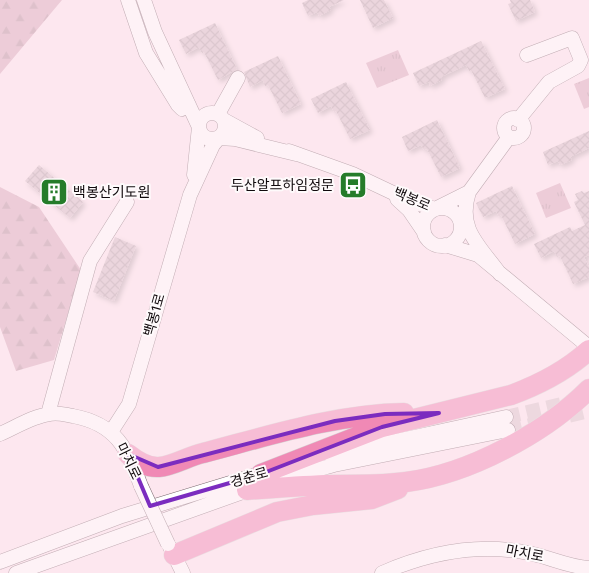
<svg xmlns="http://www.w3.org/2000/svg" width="589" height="573" font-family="'Fira Sans Condensed','Noto Sans KR',sans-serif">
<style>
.grass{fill:url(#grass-tufts)}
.forest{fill:url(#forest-firs)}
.building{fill:url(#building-cross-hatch);filter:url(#shadow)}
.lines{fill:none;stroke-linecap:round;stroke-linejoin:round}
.minor-tunnel{stroke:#d9c6cd;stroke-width:14;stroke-dasharray:14 7;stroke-linecap:butt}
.minor-casing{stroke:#7a676e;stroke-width:15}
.highway-casing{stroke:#d4d3d3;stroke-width:21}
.minor{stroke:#fff;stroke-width:14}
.highway{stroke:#f089b5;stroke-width:20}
.minor-bridge-casing{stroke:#7a676e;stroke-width:15;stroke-linecap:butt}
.minor-bridge{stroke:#fff;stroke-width:14}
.marked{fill:none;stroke:#7b2cbf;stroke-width:4;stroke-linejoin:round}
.labels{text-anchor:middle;stroke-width:4;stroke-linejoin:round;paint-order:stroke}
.poi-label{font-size:14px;fill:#10090c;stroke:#fefafb;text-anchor:end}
.street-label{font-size:14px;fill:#10090c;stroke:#fefafb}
</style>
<defs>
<pattern id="grass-tufts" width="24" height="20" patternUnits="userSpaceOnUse" patternTransform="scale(1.25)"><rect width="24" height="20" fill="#d9acbd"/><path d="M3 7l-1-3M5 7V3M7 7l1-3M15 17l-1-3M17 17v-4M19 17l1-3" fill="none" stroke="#b993a1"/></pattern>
<pattern id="forest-firs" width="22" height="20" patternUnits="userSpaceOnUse" patternTransform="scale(1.25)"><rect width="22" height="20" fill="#d9acbd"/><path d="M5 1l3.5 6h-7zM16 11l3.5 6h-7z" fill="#b993a1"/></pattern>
<pattern id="building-cross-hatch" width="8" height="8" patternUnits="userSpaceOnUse" patternTransform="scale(1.25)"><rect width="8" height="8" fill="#d4bfc7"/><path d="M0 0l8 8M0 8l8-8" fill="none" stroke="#b5a3aa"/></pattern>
<filter id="shadow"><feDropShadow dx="3" dy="3" stdDeviation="2.5" flood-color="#0004"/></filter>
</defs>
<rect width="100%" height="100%" fill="#fde7ef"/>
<!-- grass -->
<path class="grass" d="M398 50 409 75 377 88 366 63Z
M589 78V107L584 109 574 84Z
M560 183 571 208 546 218 536 193Z"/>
<!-- forest -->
<path class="forest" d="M0 0H62L0 74Z
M0 187 39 207 81 270 54 360 16 371 0 327Z"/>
<!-- building -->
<path class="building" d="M308 0H344L329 7 331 10 319 16 317 12 308 16 302 3Z
M360 0H384L393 18 373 28Z
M510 0H530L535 12 516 21 508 4 511 3Z
M215 23 237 69 218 80 204 52 202 53 199 47 186 54 179 40Z
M481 41 505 89 485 98 471 70 469 71 466 65 441 77 442 80 430 86 429 82 419 86 413 73Z
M278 56 301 104 282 113 268 85 265 86 263 80 250 87 244 72Z
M346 82 370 130 350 139 336 111 334 112 331 106 318 113 311 99Z
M437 120 460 168 441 177 427 149 424 150 421 145 408 151 402 137Z
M589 131V148L570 157 572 160 560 165 558 161 548 165 543 152Z
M39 165 83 202 70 218 25 181Z
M512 186 535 234 515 244 501 215 499 217 496 211 483 217 476 203Z
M582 191 584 193 589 191V255L584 257 589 267V277L573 284 560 256 557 257 554 251 541 258 534 244 570 227 572 231 585 225 574 202 578 200 575 194Z
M115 237 136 246 114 301 93 292Z"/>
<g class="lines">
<!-- minor-tunnel -->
<path class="minor-tunnel" d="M506 417 571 402
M508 430 589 411"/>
<!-- minor casing -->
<g class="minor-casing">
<path id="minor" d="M128 0 146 53 178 105 182 109 189 105
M144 0 155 32 199 127 194 175
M199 126a13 13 0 1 1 26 0a13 13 0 1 1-26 0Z
M218 114 238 78
M504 128a10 10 0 1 1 20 0a10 10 0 1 1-20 0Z
M224 120 257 138
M518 120 549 82 578 66 581 60 572 38 527 55
M289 151 353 174 408 200 435 209 469 192C457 229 479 245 500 274
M469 192 509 137
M397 199 409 210 424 232
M423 227a19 19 0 1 1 38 0a19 19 0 1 1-38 0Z
M445 245 478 255 589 347
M48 414 90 261 127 202
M111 432 129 404 190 195 213 145 219 138 235 139 296 154
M0 434C16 427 33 416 50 414 58 412 66 415 73 416 116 424 127 448 141 486
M331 455 506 417
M170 547 183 573
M0 562 122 516 269 471
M16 573 268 483 334 465 508 430
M382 573C430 552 481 542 533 554 551 558 570 567 589 568"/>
</g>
<!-- highway casing -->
<g class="highway-casing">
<path id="highway" d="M128 454C137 461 147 468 159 467 173 466 189 456 203 453 268 436 336 414 404 413
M261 474 382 427 511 395C541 384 566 371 589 350
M247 490C273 488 300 486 326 485 353 484 379 486 406 482 469 474 545 433 589 389
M174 555 277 512 313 505 372 499 398 489"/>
</g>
<!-- minor -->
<use href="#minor" class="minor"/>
<!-- highway -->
<use href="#highway" class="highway"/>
<!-- minor-bridge casing -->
<g class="minor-bridge-casing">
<path id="minor-bridge" d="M141 486 168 544"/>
</g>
<!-- minor-bridge -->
<use href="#minor-bridge" class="minor-bridge"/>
</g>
<!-- marked area -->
<path d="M0 0H589V573H0ZM439 413 382 427 261 474 150 506 128 454 158 467 335 421 385 414Z" fill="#fde7ef" fill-opacity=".55" fill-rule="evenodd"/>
<path class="marked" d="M439 413 382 427 261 474 150 506 128 454 158 467 335 421 385 414Z"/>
<!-- icons -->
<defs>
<g id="bus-square" transform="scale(1.4375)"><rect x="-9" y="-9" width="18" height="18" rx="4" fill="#257c2a" stroke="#fefafb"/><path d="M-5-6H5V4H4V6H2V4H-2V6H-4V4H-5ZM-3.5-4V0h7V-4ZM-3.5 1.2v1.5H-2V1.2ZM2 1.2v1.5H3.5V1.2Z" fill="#fff"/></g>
<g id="building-square" transform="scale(1.4375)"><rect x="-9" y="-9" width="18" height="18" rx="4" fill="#257c2a" stroke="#fefafb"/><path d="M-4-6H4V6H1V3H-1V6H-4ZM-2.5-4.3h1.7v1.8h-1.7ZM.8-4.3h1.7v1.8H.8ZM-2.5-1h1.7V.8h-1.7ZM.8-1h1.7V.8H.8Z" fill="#fff"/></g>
</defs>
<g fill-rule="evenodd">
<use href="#bus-square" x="353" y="185"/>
<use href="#building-square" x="54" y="192"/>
</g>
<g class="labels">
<!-- poi labels -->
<g class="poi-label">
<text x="334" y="190">두산알프하임정문</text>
<text x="73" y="197" text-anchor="start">백봉산기도원</text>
</g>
<!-- street labels -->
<g class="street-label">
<text transform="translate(412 199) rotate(23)" y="5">백봉로</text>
<text transform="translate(154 315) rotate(-74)" y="5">백봉1로</text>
<text transform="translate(129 461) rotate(64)" y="5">마치로</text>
<text transform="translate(249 477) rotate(-16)" y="5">경춘로</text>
<text transform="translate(525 553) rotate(11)" y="5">마치로</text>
</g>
</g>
</svg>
